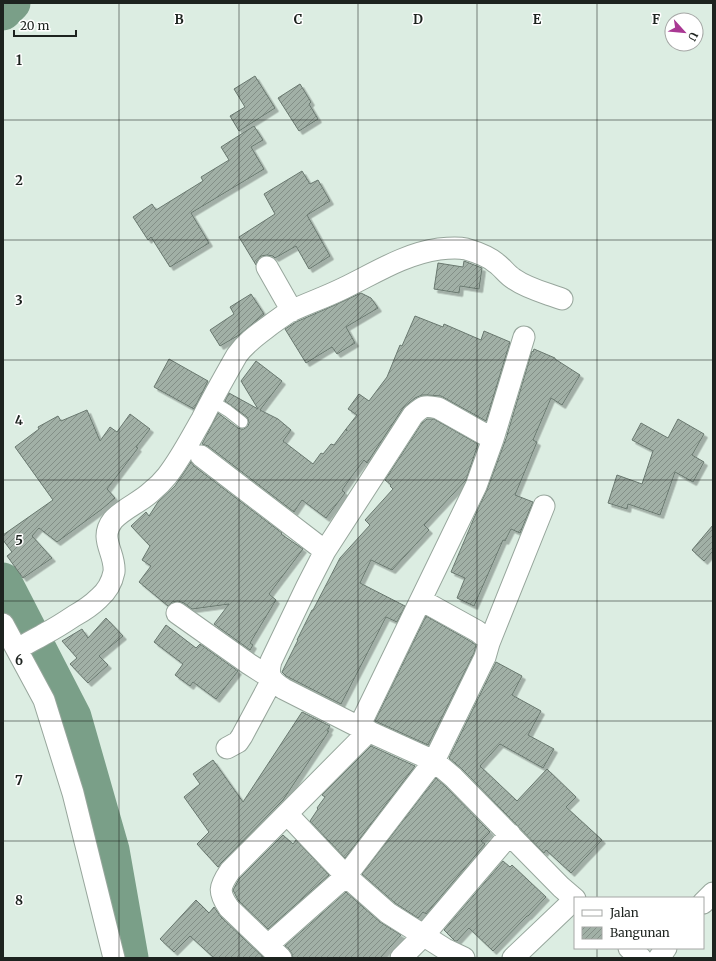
<svg xmlns="http://www.w3.org/2000/svg" width="716" height="961" font-family="Merriweather,serif">
<style>
.lines{fill:none;stroke-linecap:round;stroke-linejoin:round}
.river{stroke:#7a9f88;stroke-width:37}
.building{fill:url(#building-hatch);stroke:#69786f;filter:url(#shadow)}
.lane-casing{stroke:#97a69c;stroke-width:13}
.street-casing{stroke:#97a69c;stroke-width:23}
.lane{stroke:#fff;stroke-width:11}
.street{stroke:#fff;stroke-width:21}
.grid{fill:none;stroke:#1d231f;stroke-width:1;stroke-opacity:0.55}
.grid-label{font-size:13px;text-anchor:middle;font-weight:bold;fill:#1d231f;stroke:#fff;stroke-width:3;stroke-linejoin:round;paint-order:stroke}
</style>
<defs>
<pattern id="building-hatch" width="6" height="6" patternUnits="userSpaceOnUse"><rect width="6" height="6" fill="#a1b0a6"/><path d="M-1 1l2-2M0 6l6-6M5 7l2-2" fill="none" stroke="#838f87"/></pattern>
<filter id="shadow"><feDropShadow dx="3.5" dy="3.5" stdDeviation="0" flood-color="#0004"/></filter>
</defs>
<rect width="100%" height="100%" fill="#dcede2"/>
<g class="lines">
<!-- river -->
<path class="river" d="M3 12 12 3
M3 581 73 717 111 850 130 958"/>
</g>
<!-- building -->
<path class="building" d="M255 76 275 108 239 131 230 116 245 107 234 89Z
M300 84 311 102 309 104 318 119 299 131 278 98Z
M254 126 263 140 251 147 264 169 191 213 209 243 170 267 151 237 148 240 133 217 152 204 156 210 203 181 201 177 229 160 221 147Z
M302 171 310 184 318 180 330 201 307 215 330 256 309 269 296 246 275 258 273 256 267 255 261 256 257 261 256 265 239 237 275 214 264 194Z
M464 261 482 268 479 289 460 286 459 293 434 289 438 263 463 267Z
M361 293 371 298 378 308 346 327 355 343 337 354 332 347 306 363 285 329 296 322 335 305Z
M251 294 264 314 239 335 220 346 210 330 234 314 230 307Z
M415 316 443 327 444 324 481 340 484 331 510 342 486 421 441 396 427 395H422L415 398 403 408 367 463 364 460 352 476 342 490 345 493 326 518 302 500 294 512 208 446 202 444 218 413 238 428 241 429H244L248 426 249 423 248 419 247 417 225 401 229 393 258 409 241 381 256 361 282 381 260 410 278 419 291 430 283 441 313 464 321 453 323 454 331 444 334 445 346 429 347 431 346 429 357 415 348 409 359 394 369 401 387 377 400 345 402 346Z
M534 349 555 358V359L580 375 562 405 551 398 533 440 537 442 515 495 533 502 520 533 511 529 505 541 503 540 474 606 457 598 465 578 451 572 477 511 487 490 508 433 507 435 532 351 533 352Z
M169 359 208 381 194 409 154 387Z
M87 410 100 441 110 427 117 432 130 414 150 429 136 447 138 448 107 489 115 498 102 509 57 542 39 528 32 536 52 558 23 578 7 556 12 552 3 540V535L53 500 15 447 39 429 38 427 58 416 61 421Z
M427 419H434L478 444 466 480 424 525 429 530 392 570 371 560 360 583 405 606 397 622 386 617 341 704 286 676 282 672 298 640H297L312 610H313L340 558 370 525 365 520 393 489 390 486 391 485 385 480 422 423Z
M678 419 704 434 692 455 704 462 693 482 675 472 660 515 628 504 627 509 608 503 617 475 642 484 653 451 632 440 641 423 668 438Z
M191 462 194 466 282 533 281 534 303 549 269 594 276 600 250 643 253 645 250 650 214 624 229 604 192 609 184 603 178 601 172 602 168 606 139 582 151 566 142 560 150 546 131 526 146 512 149 516 158 502 175 486Z
M713 525V551L704 561 692 550Z
M426 616 470 641 476 645 474 653 428 745 375 721Z
M106 618 123 636 99 656 108 665 88 683 70 664 77 658 62 641 82 629 88 638Z
M166 625 196 648 200 644 238 671 216 699 193 682 190 686 175 675 183 664 154 642Z
M496 662 522 676 512 695 541 711 528 735 554 749 543 768 500 744 480 766 517 801 547 769 576 797 566 807 602 840 571 873 546 850 544 853 462 769 449 758Z
M302 712 330 726 327 731H329L283 800 221 863 218 867 197 844 209 832 184 797 200 784 193 774 213 760 243 802Z
M371 746 415 766 345 858 310 821 318 809 317 808 325 797 322 795Z
M436 778 445 786 490 832 481 841 485 844 426 914 423 912 418 918 395 903 362 874Z
M283 835 293 844 296 840 329 875 268 929 238 900 233 890 239 879Z
M503 861 510 867 512 865 546 897 528 916H527L493 951 469 928 457 941H455L444 930Z
M346 892 380 922 401 935 380 958H293L292 954 289 949 285 946Z
M196 900 209 913 214 907 221 917 264 958H214L190 936 174 952 160 939Z"/>
<g class="lines">
<!-- lane casing -->
<g class="lane-casing">
<path id="lane" d="M212 401 228 411 242 422"/>
</g>
<!-- street casing -->
<g class="street-casing">
<path id="street" d="M267 267 292 311
M493 439 438 408C424 405 423 406 413 415L325 551 307 586 271 661C267 676 271 681 284 689L359 727 434 761 453 777 561 887 575 899
M201 456 325 551
M177 613 249 664 271 678
M3 624 44 700 73 793 114 958
M489 643 544 506
M17 650C26 643 36 639 46 633 56 628 65 622 74 616 83 611 92 605 99 598 106 592 112 582 114 572 116 553 98 539 113 520 124 508 141 502 152 491 157 487 163 481 167 476 181 458 191 438 202 419 213 397 225 376 237 355 247 341 260 333 273 323 279 319 285 314 291 311 308 303 326 297 344 288 375 273 404 254 439 249 448 248 457 247 466 249 476 252 488 256 496 263 503 268 507 275 514 279 528 289 546 293 562 299
M359 727 476 486 493 439 524 337
M227 748 238 742 242 736 272 680
M287 814 346 876 388 913 445 949 464 958
M703 903 713 893
M268 945 346 876 434 761 485 657 489 643 486 638 477 631 421 600
M629 948 641 958
M281 958 229 908C218 892 219 887 230 871L369 731
M401 958 424 935 510 834
M513 958 575 899
M659 958 666 948"/>
</g>
<!-- lane -->
<use href="#lane" class="lane"/>
<!-- street -->
<use href="#street" class="street"/>
</g>
<!-- grid -->
<path class="grid" d="M119 3V958M239 3V958M358 3V958M477 3V958M597 3V898M3 120H713M3 240H713M3 360H713M3 480H713M3 601H713M3 721H713M3 841H713M597 948V958"/>
<g class="grid-label">
<text x="179" y="24">B</text>
<text x="298" y="24">C</text>
<text x="418" y="24">D</text>
<text x="537" y="24">E</text>
<text x="656" y="24">F</text>
<text x="19" y="65">1</text>
<text x="19" y="185">2</text>
<text x="19" y="305">3</text>
<text x="19" y="425">4</text>
<text x="19" y="545">5</text>
<text x="19" y="665">6</text>
<text x="19" y="785">7</text>
<text x="19" y="905">8</text>
</g>
<!-- border -->
<rect width="716" height="961" fill="none" stroke="#1d231f" stroke-width="8"/>
<!-- legend -->
<rect x="574" y="897" width="130" height="52" fill="#ffffff" stroke="#a5a7a5"/>
<rect x="582" y="910" width="20" height="6" fill="#ffffff" stroke="#a5a7a5"/>
<text x="610" y="917" font-size="12" fill="#1d231f">Jalan</text>
<rect x="582" y="927" width="20" height="12" fill="url(#building-hatch)" stroke="#a5a7a5"/>
<text x="610" y="937" font-size="12" fill="#1d231f">Bangunan</text>
<!-- north arrow -->
<g transform="translate(684 32) rotate(117)"><circle r="19" fill="#ffffff" stroke="#a5a7a5"/>
<path d="M0-3L7 15L0 10L-7 15Z" fill="#a93893"/>
<text y="-6" font-size="11" font-weight="bold" text-anchor="middle" fill="#1d231f">U</text>
</g>
<!-- scale -->
<path d="M14 30v6h62v-6" fill="none" stroke="#1d231f" stroke-width="2"/>
<text x="20" y="30" font-size="12" fill="#1d231f" stroke="#ffffff" stroke-width="3" paint-order="stroke">20 m</text>
</svg>
